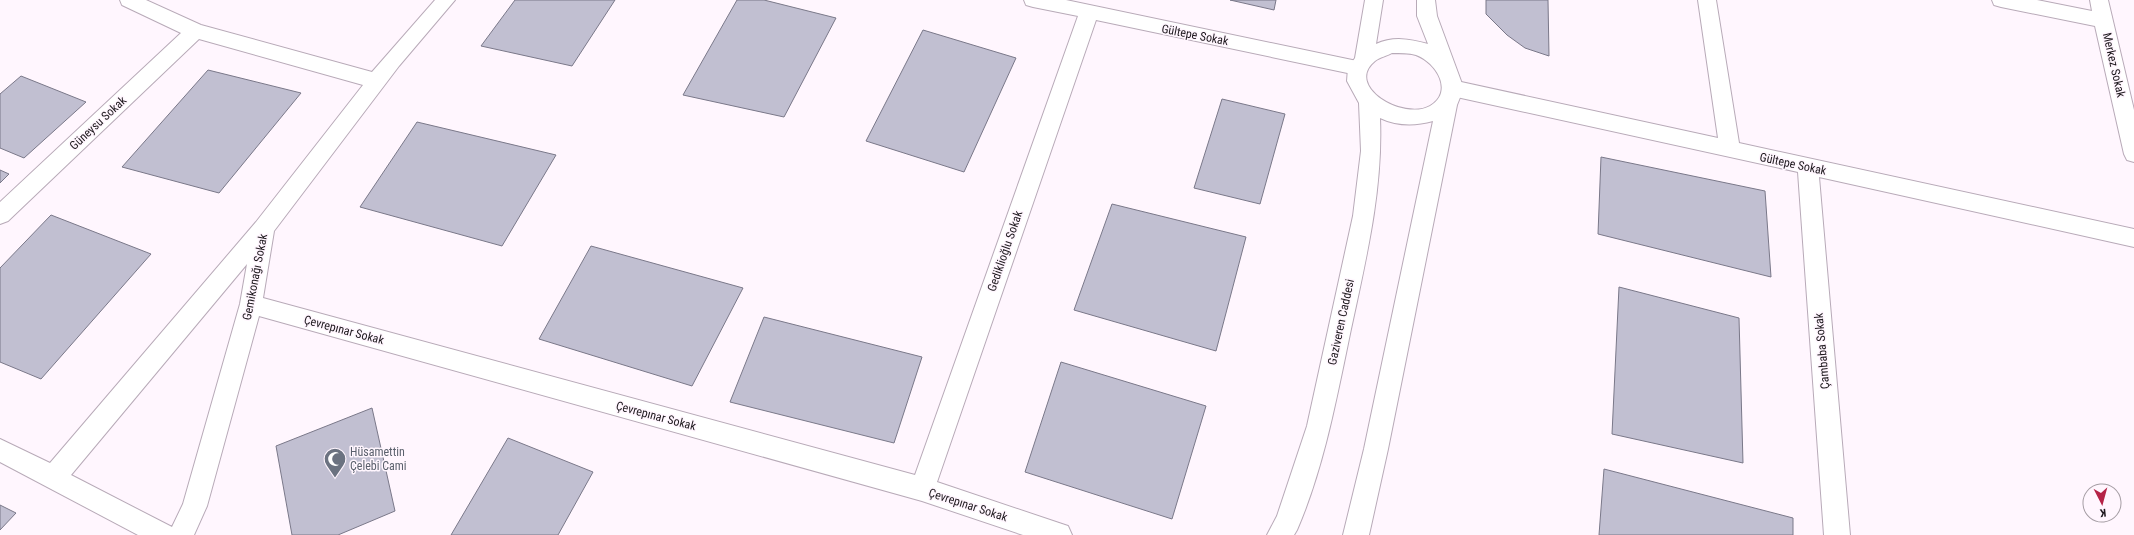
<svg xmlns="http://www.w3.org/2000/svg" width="2134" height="535" font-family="'Roboto Condensed',sans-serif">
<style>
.building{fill:#c1bfd1;stroke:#7a7889}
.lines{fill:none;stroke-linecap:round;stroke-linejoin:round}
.street-casing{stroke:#b8aab8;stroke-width:2}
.secondary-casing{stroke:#b8aab8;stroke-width:2}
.street{fill:#fff;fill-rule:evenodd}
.secondary{fill:#fff;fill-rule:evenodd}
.labels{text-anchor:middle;stroke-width:3;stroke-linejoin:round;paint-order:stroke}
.street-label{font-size:12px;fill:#1d181d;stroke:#fff6fe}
.worship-label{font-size:12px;fill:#5b616d;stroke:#fff6fe;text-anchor:start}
</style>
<rect width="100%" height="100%" fill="#fff6fe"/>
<!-- building -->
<path class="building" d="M515 0H615L572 66 481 46Z
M737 0H764L836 18 784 117 683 95Z
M1230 0H1276L1274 10Z
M1486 0H1548L1549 56 1525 48 1507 35 1486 14Z
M923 30 1016 58 964 172 866 141Z
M208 70 301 93 219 193 122 167Z
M21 76 86 102 24 158 0 148V94Z
M1222 99 1285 114 1260 204 1194 188Z
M417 122 556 155 502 246 360 207Z
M1601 157 1765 191 1771 277 1598 234Z
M0 170 9 174 0 183Z
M1112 204 1246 237 1216 351 1074 310Z
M51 215 151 254 41 379 0 362V268Z
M591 246 743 288 692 386 539 339Z
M1619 287 1739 318 1743 463 1612 434Z
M764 317 922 357 894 443 730 402Z
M1061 362 1206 406 1172 519 1025 472Z
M372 408 395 511 338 535H292L276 446Z
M508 438 593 472 558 535H451Z
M1604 469 1793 518V535H1599Z
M0 505 16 513 0 530Z"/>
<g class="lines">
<!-- street casing -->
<g class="street-casing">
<path id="street" d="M120 0H146L201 25 372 72 435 0H455L399 66 274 231 263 298 915 475 1078 16 1033 7 1026 5 1024 0H1066L1357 61 1364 63 1367 68 1364 73 1357 75 1096 20 937 482 1059 523 1068 526 1072 535H1023L922 501 259 316 207 506 194 535H138L0 462V439L50 463 256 222 363 85 199 39 8 221 0 224V202L181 33 122 5ZM247 264 240 304 183 504 172 527 71 475Z
M1698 0H1716L1739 143 2134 229V247L1819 177 1850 535H1824L1798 172 1452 96 1445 93 1442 88 1445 83 1452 80 1718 138Z
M1992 0H2037L2092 11 2090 0H2108L2134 110V162L2127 160 2124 154 2095 26 2001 7 1994 5Z"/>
</g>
<!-- secondary casing -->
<g class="secondary-casing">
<path id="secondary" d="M1365 0H1383L1376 44C1393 36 1410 39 1428 44L1417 16V0H1435L1437 16 1461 81 1463 90 1457 105 1388 449 1369 535H1343L1364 449 1433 121C1415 126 1397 126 1380 118 1383 190 1366 259 1351 329 1337 396 1324 468 1297 530L1294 535H1267L1277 516 1307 426 1353 216 1361 151 1359 103 1347 81 1348 68 1355 58ZM1392 53C1400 53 1409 53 1416 55 1437 63 1454 92 1430 106 1403 121 1344 86 1375 61 1380 57 1387 56 1392 53Z"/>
</g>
<!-- street -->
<use href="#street" class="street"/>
<!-- secondary -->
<use href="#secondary" class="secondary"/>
</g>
<!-- icons -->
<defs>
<g id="mosque-pin" transform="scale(1.15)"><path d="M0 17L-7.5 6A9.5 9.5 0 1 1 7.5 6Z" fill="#6b7280" stroke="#fff6fe"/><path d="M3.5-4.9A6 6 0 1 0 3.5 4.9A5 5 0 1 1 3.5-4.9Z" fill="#fff"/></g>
</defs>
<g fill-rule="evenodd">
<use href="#mosque-pin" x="335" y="459"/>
</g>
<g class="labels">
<!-- street labels -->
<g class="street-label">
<text transform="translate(1195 35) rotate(11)" y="4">Gültepe Sokak</text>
<text transform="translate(2114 65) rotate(77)" y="4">Merkez Sokak</text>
<text transform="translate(98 123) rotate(-43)" y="4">Güneysu Sokak</text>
<text transform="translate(1793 164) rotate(12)" y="4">Gültepe Sokak</text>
<text transform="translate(1005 251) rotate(-71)" y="4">Gediklioğlu Sokak</text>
<text transform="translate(255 277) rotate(-79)" y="4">Gemikonağı Sokak</text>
<text transform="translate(1341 322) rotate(-78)" y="4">Gaziveren Caddesi</text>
<text transform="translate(344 330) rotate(15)" y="4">Çevrepınar Sokak</text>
<text transform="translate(1822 351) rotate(-95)" y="4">Çambaba Sokak</text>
<text transform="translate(656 416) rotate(15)" y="4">Çevrepınar Sokak</text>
<text transform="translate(968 505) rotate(18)" y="4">Çevrepınar Sokak</text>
</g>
<!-- worship labels -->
<g class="worship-label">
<text x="350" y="456">Hüsamettin<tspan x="350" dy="14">Çelebi Cami</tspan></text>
</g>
</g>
<!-- north arrow -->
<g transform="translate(2102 503) rotate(174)"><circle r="19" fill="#fff6fe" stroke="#a59da4"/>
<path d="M0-3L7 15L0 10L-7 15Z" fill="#b52347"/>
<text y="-6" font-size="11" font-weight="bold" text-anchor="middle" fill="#1d181d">K</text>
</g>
</svg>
